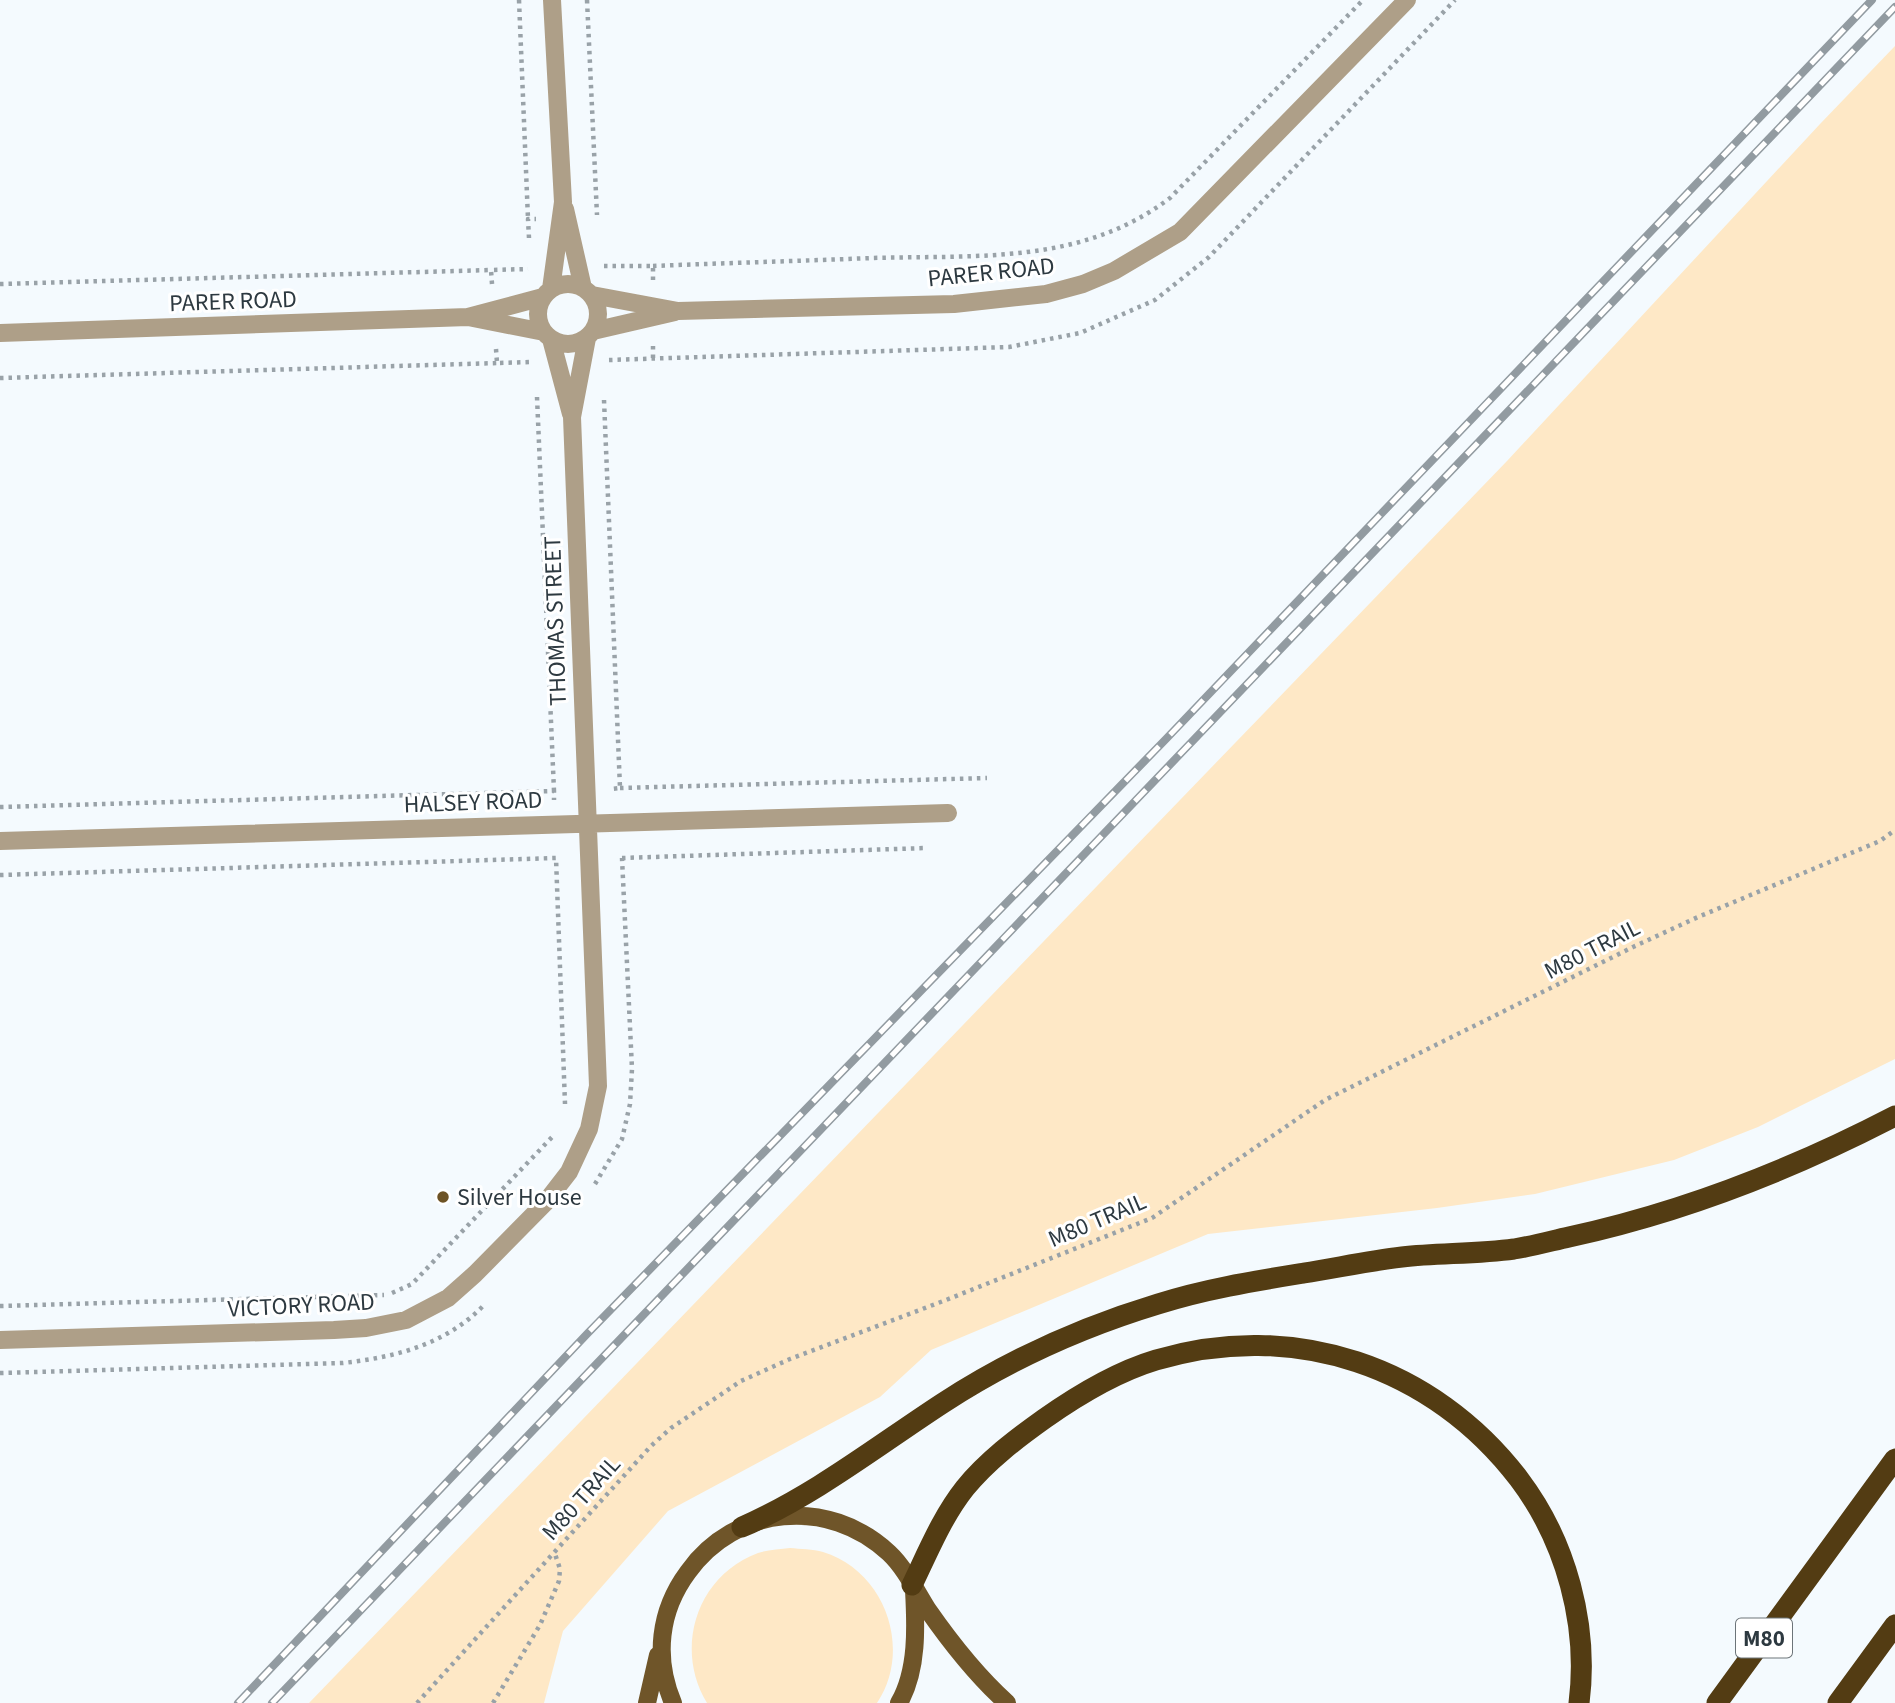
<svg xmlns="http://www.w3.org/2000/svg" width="1895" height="1703" font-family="'Source Sans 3',sans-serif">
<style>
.green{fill:#fee8c6}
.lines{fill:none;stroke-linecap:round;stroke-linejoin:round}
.path{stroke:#99a2a8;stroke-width:4.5;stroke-dasharray:3.5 5;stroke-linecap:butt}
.minor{stroke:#ae9f88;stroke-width:18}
.major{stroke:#6f5529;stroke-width:18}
.highway{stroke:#533c13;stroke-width:21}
.rail-casing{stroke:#929ba1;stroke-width:8}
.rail{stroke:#fff;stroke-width:5;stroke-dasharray:16;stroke-linecap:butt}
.poi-dot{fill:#6d5325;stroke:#fff;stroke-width:2.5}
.labels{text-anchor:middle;stroke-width:6;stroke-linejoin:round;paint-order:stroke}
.shield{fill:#fff;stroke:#6c7479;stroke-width:2}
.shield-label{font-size:23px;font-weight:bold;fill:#2d3940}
.street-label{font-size:24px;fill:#2d3940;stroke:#fff}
.poi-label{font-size:24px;fill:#2d3940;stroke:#fff;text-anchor:start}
</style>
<rect width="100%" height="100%" fill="#f4fafe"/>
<!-- green -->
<path class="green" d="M1895 46V1059L1758 1127 1674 1160 1535 1194 1437 1208 1208 1234 931 1350 880 1397 668 1511 563 1631 544 1703H309L1507 461 1820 124Z
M790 1548C800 1549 813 1549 823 1552 885 1571 913 1649 877 1703H707C674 1649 696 1576 758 1553 767 1550 780 1549 790 1548Z"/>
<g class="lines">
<!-- path -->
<path class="path" d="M519 0 528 219
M587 0 597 215
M529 238 528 219H536
M604 266H653V281
M653 266C726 263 799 261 872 258 977 255 1082 265 1170 198L1363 0
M0 284 491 270
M492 284 491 270 528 269
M496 349 497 363 533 362
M653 358V343
M609 360 1009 347 1080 333 1155 300 1209 257 1455 0
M0 378 497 363
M537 397 554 791
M604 400 620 788 611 789
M620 788 987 778
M0 807 554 791V800
M622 858 926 848
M0 875 556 858 565 1104
M595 1184 622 1139 630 1104 632 1069 622 858
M392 1293 412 1284 555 1134
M0 1306 384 1295
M0 1373 343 1363C397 1357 447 1344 485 1304
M417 1703 651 1446 671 1428 741 1381 790 1359 946 1300 1152 1218 1325 1100 1633 947 1698 917 1880 841 1895 830
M493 1703 540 1625 559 1581 560 1569 555 1554"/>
<!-- minor -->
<path class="minor" d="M565 209 583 288
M538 314a30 30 0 1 1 60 0a30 30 0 1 1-60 0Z
M551 289 563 202 552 0
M592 295 678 311 954 304 1046 294 1083 284 1114 271 1180 232 1407 0
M468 317 543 297
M593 331 675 312
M0 333 468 317 544 332
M551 339 571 414
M0 841 948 813
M0 1340 334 1330 366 1328 406 1320 448 1298 475 1274 545 1203 569 1172 589 1129 598 1086 572 417 587 338"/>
<!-- major -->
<path class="major" d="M647 1703 658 1655
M673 1703C654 1658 659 1611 688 1572 735 1506 828 1496 889 1553 905 1568 916 1591 928 1610 951 1643 977 1676 1007 1703
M899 1703C918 1670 916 1626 914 1590"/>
<!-- highway -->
<path class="highway" d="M742 1527C815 1495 877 1446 943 1403 1009 1360 1082 1327 1158 1304 1205 1289 1255 1281 1304 1273 1336 1268 1369 1261 1402 1257 1439 1253 1477 1254 1514 1249 1533 1246 1551 1241 1569 1237 1684 1212 1791 1170 1895 1116
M912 1585C928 1552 942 1517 965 1488 987 1461 1016 1439 1044 1419 1078 1395 1116 1372 1156 1360 1293 1319 1433 1366 1519 1479 1566 1541 1589 1625 1579 1703
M1717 1703 1895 1459
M1838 1703 1895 1625"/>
<!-- rail casing -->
<g class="rail-casing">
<path id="rail" d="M238 1703 587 1334 1166 739 1872 0
M272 1703 1895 7"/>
</g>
<!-- rail -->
<use href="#rail" class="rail"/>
</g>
<!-- markers -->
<circle class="poi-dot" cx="443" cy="1197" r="7"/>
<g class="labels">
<!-- shield labels -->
<rect class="shield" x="1736" y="1618.5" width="56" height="39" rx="5"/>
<g class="shield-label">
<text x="1764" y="1646">M80</text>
</g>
<!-- street labels -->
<g class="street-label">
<text transform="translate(991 272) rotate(-6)" y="8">PARER ROAD</text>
<text transform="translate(233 301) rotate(-2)" y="8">PARER ROAD</text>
<text transform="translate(555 621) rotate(-92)" y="8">THOMAS STREET</text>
<text transform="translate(473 802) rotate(-2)" y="8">HALSEY ROAD</text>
<text transform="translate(1592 949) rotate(-27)" y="8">M80 TRAIL</text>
<text transform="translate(1097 1220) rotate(-23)" y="8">M80 TRAIL</text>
<text transform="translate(301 1305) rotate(-3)" y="8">VICTORY ROAD</text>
<text transform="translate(581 1498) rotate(-48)" y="8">M80 TRAIL</text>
</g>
<!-- poi labels -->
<g class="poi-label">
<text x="457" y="1205">Silver House</text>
</g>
</g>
</svg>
